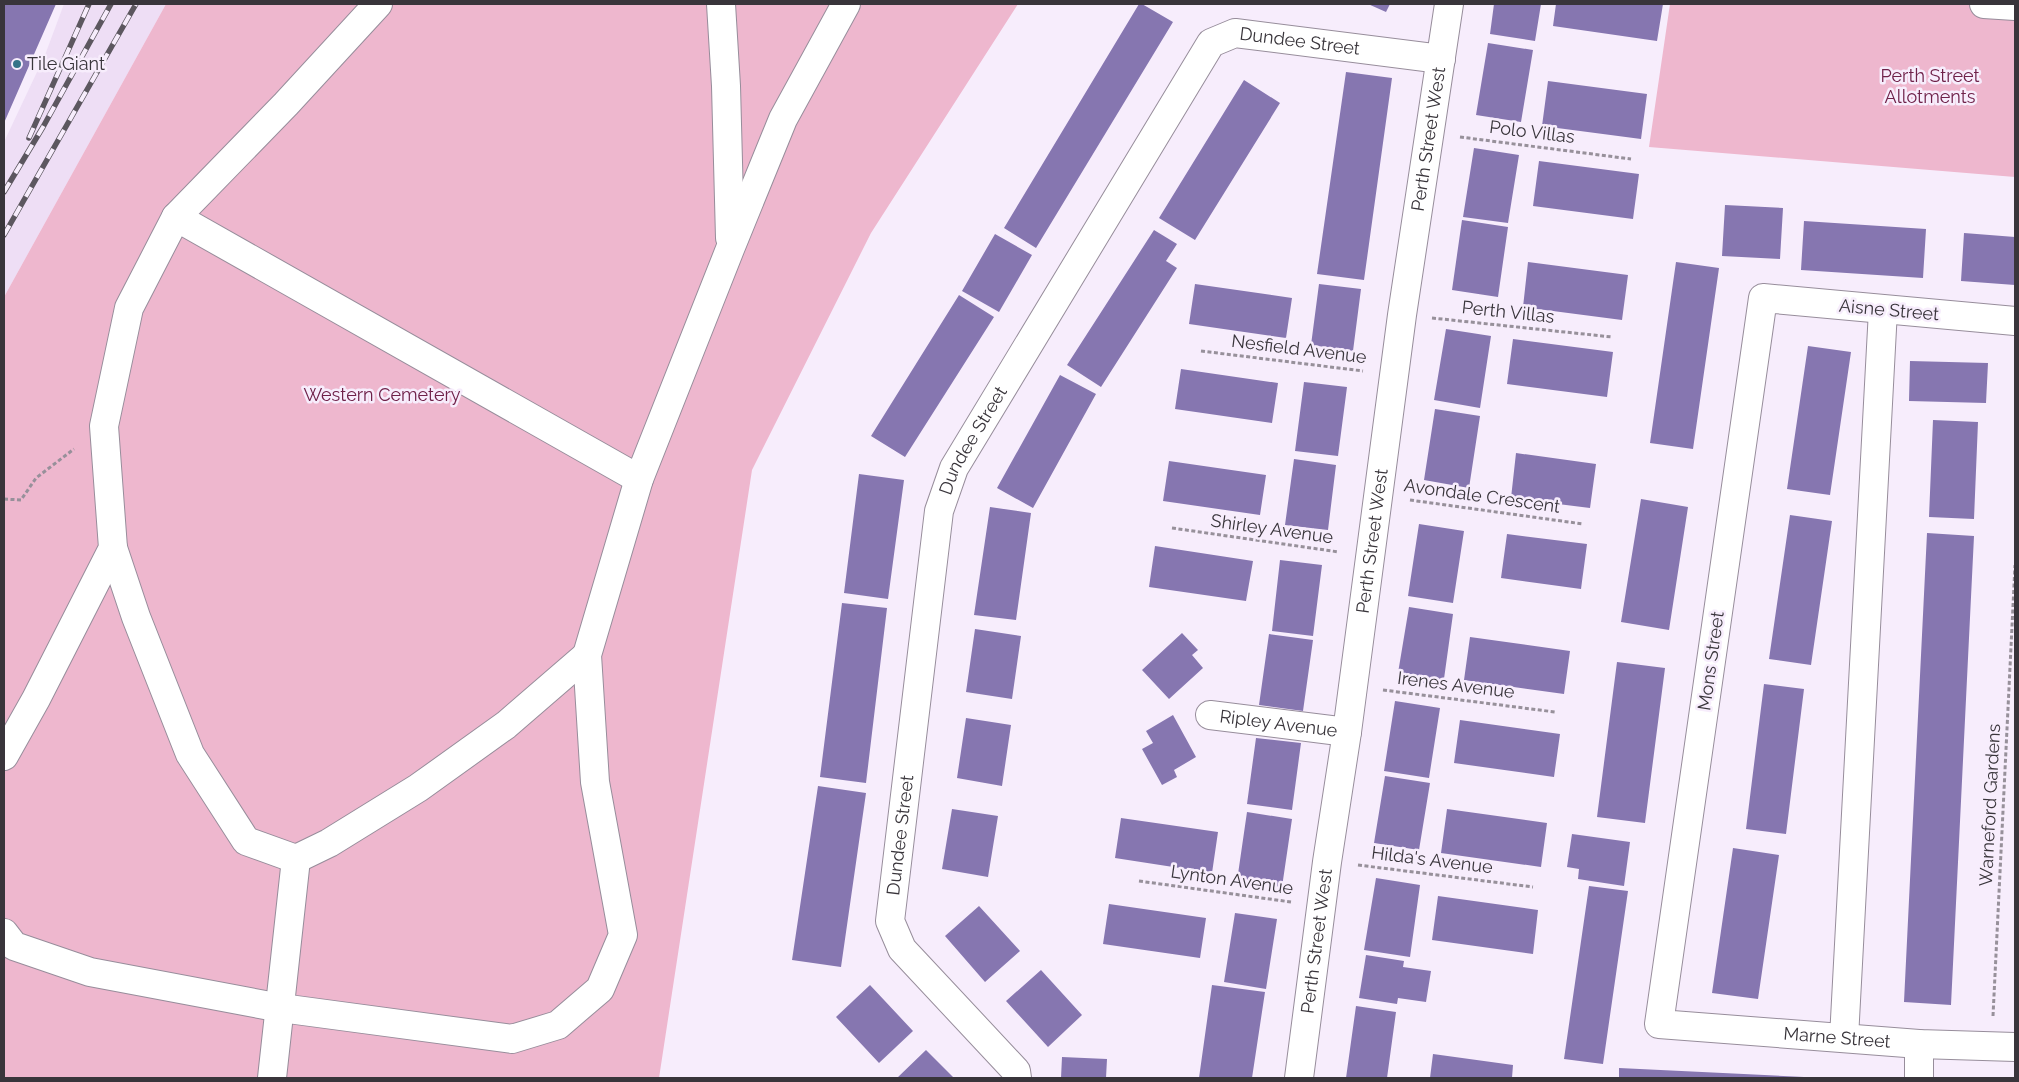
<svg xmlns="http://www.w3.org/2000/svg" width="2019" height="1082" font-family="Raleway,sans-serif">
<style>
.built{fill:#eedef5}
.green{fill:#eeb7ce}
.building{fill:#8676b0}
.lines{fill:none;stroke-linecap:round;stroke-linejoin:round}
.minor-casing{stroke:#978d9b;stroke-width:30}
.path{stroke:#97909a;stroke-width:3;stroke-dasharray:4 2.5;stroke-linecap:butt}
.minor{stroke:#fff;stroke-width:28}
.rail-casing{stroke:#5c575f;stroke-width:5.5}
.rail{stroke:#f7edfc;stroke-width:4;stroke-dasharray:11;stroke-linecap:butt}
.poi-dot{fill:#347387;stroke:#f7edfc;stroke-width:2}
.labels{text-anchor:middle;stroke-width:5;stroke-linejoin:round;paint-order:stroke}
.street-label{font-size:18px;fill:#39353b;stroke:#f7edfc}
.poi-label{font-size:18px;fill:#39353b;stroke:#f7edfc;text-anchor:start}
.park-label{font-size:18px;fill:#6f2149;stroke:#f7edfc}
</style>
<rect width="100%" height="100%" fill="#f7edfc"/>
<!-- built -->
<path class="built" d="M64 4H166L4 297V142L45 55Z"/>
<!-- green -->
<path class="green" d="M166 4H1018L871 233 752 470 659 1078H4V297Z
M1670 4H2015V177L1649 147Z"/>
<!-- building -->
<path class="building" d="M4 4H56L4 123Z
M1139 4H1142L1173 22 1036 248 1004 228Z
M1368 4H1390L1386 12Z
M1494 4H1541L1535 41 1490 34Z
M1556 4H1663L1657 41 1553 26Z
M1488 43 1533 50 1521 122 1476 115Z
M1346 72 1392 78 1364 280 1317 274Z
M1244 80 1280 103 1195 240 1159 218Z
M1548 81 1647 94 1641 139 1542 126Z
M1474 148 1519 155 1508 223 1463 217Z
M1539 161 1639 174 1633 219 1533 206Z
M1725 205 1783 208 1780 259 1722 256Z
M1462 220 1508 227 1498 297 1452 290Z
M1804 221 1926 229 1923 278 1801 270Z
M1154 230 1177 244 1166 261 1177 268 1101 387 1067 365Z
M1964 233 2015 237V285L1961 281Z
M995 234 1032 255 999 312 962 291Z
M1528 262 1628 275 1622 320 1523 307Z
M1676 262 1719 268 1693 449 1650 443Z
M1195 284 1292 298 1286 338 1189 324Z
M1319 284 1361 289 1353 351 1311 345Z
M959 295 994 317 905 457 871 436Z
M1446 329 1491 336 1480 408 1434 400Z
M1513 339 1613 352 1607 397 1507 384Z
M1808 346 1851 352 1830 495 1787 489Z
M1910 361 1988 363 1986 403 1909 401Z
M1181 369 1278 383 1272 423 1175 409Z
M1060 375 1096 394 1033 508 997 488Z
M1304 382 1347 387 1338 456 1295 451Z
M1435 409 1480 416 1469 488 1424 480Z
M1933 420 1978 422 1974 519 1929 517Z
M1516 453 1596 464 1590 508 1511 498Z
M1294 459 1336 465 1328 530 1285 525Z
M1169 461 1266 475 1260 515 1163 501Z
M859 474 904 480 888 599 844 593Z
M1641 499 1688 507 1669 630 1621 622Z
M990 507 1031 513 1016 620 974 615Z
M1790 515 1832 521 1811 665 1769 659Z
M1419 524 1464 531 1453 603 1408 596Z
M1927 533 1974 536 1951 1005 1904 1002Z
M1507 534 1587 544 1581 589 1501 578Z
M1155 546 1253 561 1246 601 1149 587Z
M1280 560 1322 565 1313 636 1272 631Z
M842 603 887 608 866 783 820 777Z
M1409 607 1453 614 1443 686 1397 679Z
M975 629 1021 636 1012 699 966 692Z
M1182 633 1198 650 1192 655 1203 668 1169 699 1142 670Z
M1269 634 1313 640 1303 711 1259 705Z
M1470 637 1570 651 1564 694 1464 680Z
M1617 662 1665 668 1645 823 1597 817Z
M1764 684 1804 689 1786 834 1746 829Z
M1395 701 1440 708 1429 778 1384 771Z
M1173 715 1196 757 1174 770 1177 777 1162 785 1142 749 1153 743 1146 731Z
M966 718 1011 725 1002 786 957 778Z
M1460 720 1560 734 1554 777 1454 763Z
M1256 738 1301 743 1292 810 1247 804Z
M1385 776 1430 783 1419 850 1374 843Z
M818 786 866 793 841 967 792 960Z
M952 809 998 816 988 877 942 869Z
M1447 809 1547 823 1541 867 1441 853Z
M1247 812 1292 819 1282 887 1237 881Z
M1121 818 1218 832 1212 873 1115 858Z
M1572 834 1630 842 1624 886 1578 879 1579 869 1567 867Z
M1733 848 1779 855 1758 999 1712 993Z
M1376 878 1420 885 1410 957 1364 950Z
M1589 886 1628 891 1603 1064 1564 1059Z
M1438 896 1538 910 1533 954 1432 940Z
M1109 904 1206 918 1200 958 1103 944Z
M979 906 1020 951 985 982 945 936Z
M1235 913 1277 919 1266 989 1224 982Z
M1366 955 1404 961 1403 967 1431 971 1426 1002 1398 998 1397 1004 1359 998Z
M1041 970 1082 1015 1048 1047 1006 1001Z
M870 985 913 1031 879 1063 836 1017Z
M1212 985 1265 992 1252 1078H1199Z
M1356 1006 1396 1012 1387 1078H1346Z
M926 1050 954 1078H897Z
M1433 1054 1513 1065 1512 1078H1430Z
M1062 1057 1107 1059 1106 1078H1061Z
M1619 1068 1804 1077V1078H1619Z"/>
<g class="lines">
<!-- minor casing -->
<g class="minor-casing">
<g id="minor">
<path d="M721 4 726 86 730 238"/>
<path d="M1984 4 2015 6"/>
<path d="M176 217 639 479"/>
<path id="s1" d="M2015 321 1763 298 1659 1024 1919 1044 2015 1047"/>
<path d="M113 548 136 617 190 754 246 841 296 859 329 843 418 788 506 725 587 655"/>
<path id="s2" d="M1210 715 1347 732"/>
<path d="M4 756 36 699 113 548 104 426 129 308 176 217 286 104 378 4"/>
<path d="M4 933 14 946 90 972 281 1008 512 1039 558 1025 600 989 623 935 595 782 587 655 639 479 730 249 783 119 846 4"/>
<path d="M1844 1038 1883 310"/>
<path d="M1919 1044V1078"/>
<path d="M272 1078 296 859"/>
<path id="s3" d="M1017 1078 1016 1071 902 949 890 921 939 511 954 468 1211 43 1235 33 1441 59"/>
<path id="s4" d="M1299 1078 1327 862 1347 732 1402 315 1449 4"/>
</g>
</g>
<!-- path -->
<path class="path" d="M1460 137 1631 159
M1432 318 1612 337
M1201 351 1363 371
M4 499 21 500 36 478 74 449
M1410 500 1583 524
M1172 528 1339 552
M1383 690 1555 712
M1358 865 1533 887
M1139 881 1291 902
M1993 1016 2015 565"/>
<!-- minor -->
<use href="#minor" class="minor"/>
<!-- rail casing -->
<g class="rail-casing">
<path id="rail" d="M29 138 89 4
M4 192 43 127 111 4
M4 235 136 4"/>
</g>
<!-- rail -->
<use href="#rail" class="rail"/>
</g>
<!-- markers -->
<circle class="poi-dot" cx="17" cy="64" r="5"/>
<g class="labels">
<!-- street labels -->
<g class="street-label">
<text dy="6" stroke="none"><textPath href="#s3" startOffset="1251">Dundee Street</textPath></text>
<text transform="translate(1532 132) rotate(7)" y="6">Polo Villas</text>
<text dy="6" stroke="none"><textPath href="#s4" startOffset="948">Perth Street West</textPath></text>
<text transform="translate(1889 310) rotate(5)" y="6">Aisne Street</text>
<text transform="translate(1508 312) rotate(6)" y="6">Perth Villas</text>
<text transform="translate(1299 349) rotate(7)" y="6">Nesfield Avenue</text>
<text dy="6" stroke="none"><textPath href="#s3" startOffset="696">Dundee Street</textPath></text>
<text transform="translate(1482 496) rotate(8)" y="6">Avondale Crescent</text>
<text transform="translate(1272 529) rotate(8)" y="6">Shirley Avenue</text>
<text dy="6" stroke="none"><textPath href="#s4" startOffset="542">Perth Street West</textPath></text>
<text transform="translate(1711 661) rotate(-82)" y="6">Mons Street</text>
<text transform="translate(1456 685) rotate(7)" y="6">Irenes Avenue</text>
<text dy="6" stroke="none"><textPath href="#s2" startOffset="69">Ripley Avenue</textPath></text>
<text transform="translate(1990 805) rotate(-87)" y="6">Warneford Gardens</text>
<text dy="6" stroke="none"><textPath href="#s3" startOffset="291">Dundee Street</textPath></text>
<text transform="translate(1432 860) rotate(7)" y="6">Hilda's Avenue</text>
<text transform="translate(1232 880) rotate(8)" y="6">Lynton Avenue</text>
<text dy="6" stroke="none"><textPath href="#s4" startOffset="138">Perth Street West</textPath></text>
<text dy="6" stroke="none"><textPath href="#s1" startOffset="1165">Marne Street</textPath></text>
</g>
<!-- poi labels -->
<g class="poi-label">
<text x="27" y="70">Tile Giant</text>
</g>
<!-- park labels -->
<g class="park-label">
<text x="1930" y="82">Perth Street<tspan x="1930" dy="21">Allotments</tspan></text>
<text x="382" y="401">Western Cemetery</text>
</g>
</g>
<!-- border -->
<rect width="2019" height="1082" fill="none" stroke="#39353b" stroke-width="10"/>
</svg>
